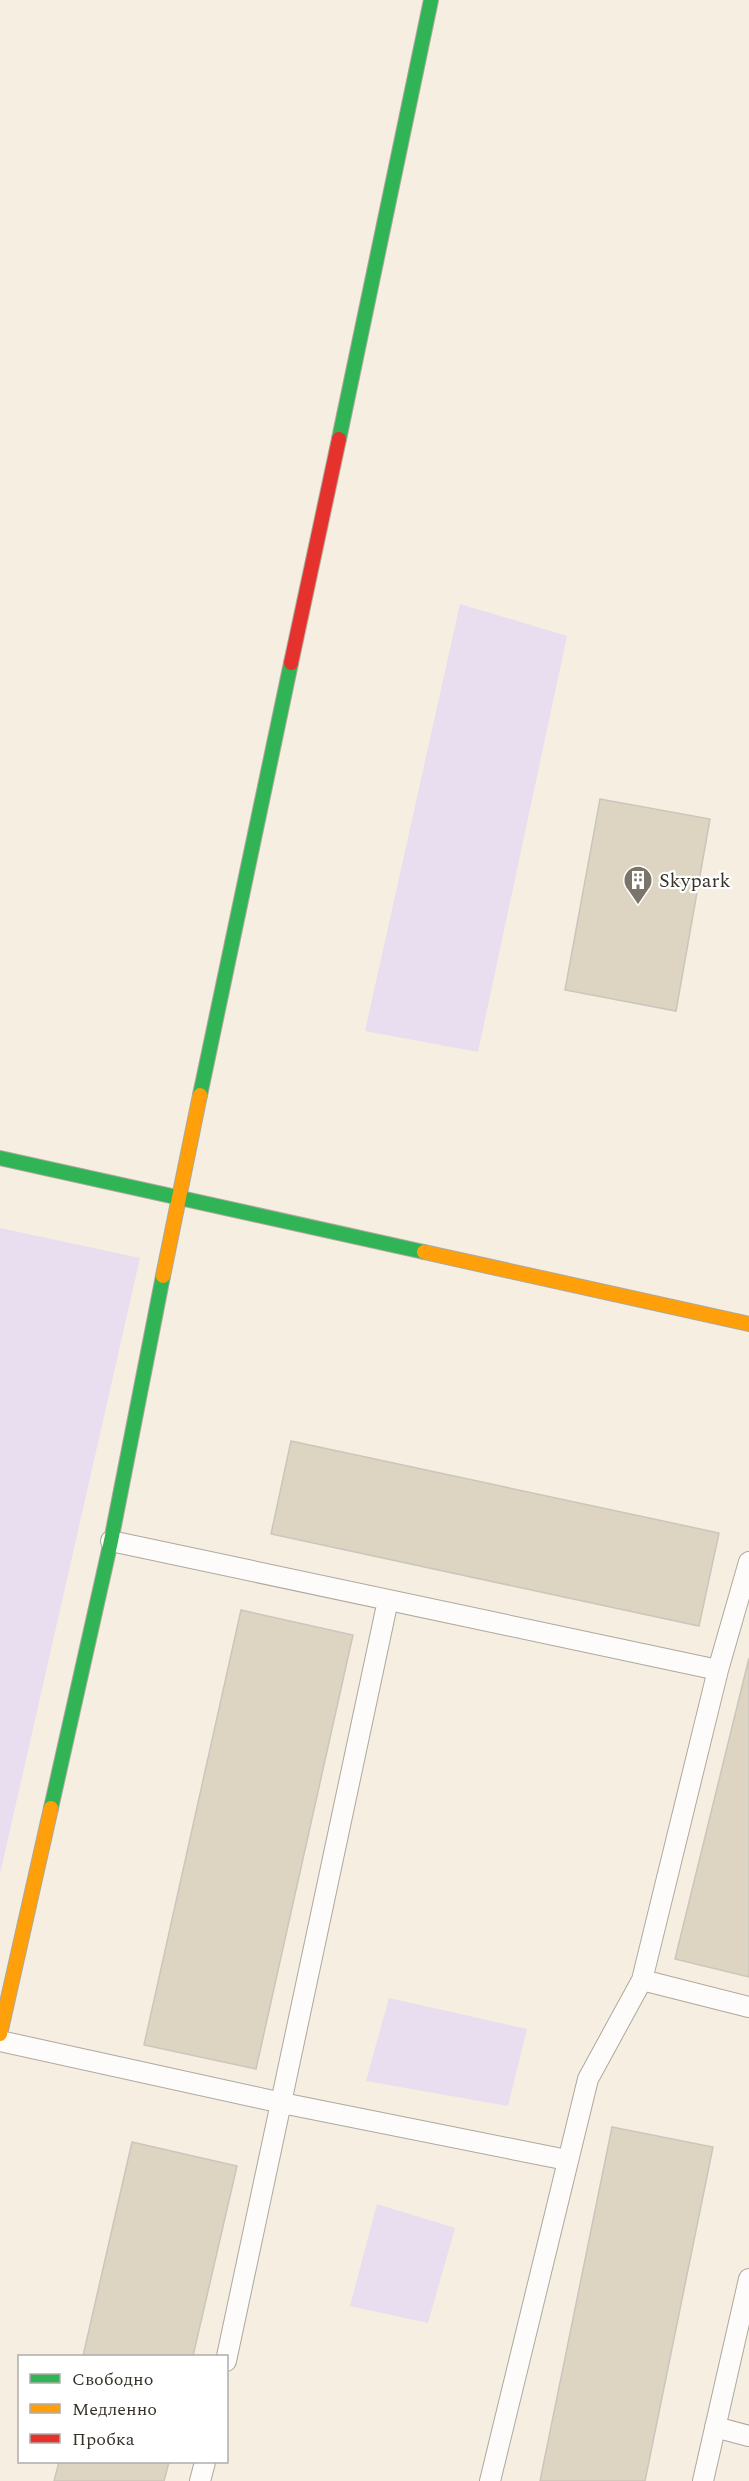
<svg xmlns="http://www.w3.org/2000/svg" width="749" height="2481" font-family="Spectral,serif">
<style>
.green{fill:#e8def0}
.building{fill:#ddd4c2;stroke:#cbc6bc;stroke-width:1.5}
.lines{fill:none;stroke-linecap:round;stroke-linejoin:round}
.lane-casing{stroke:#ada89d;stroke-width:22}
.fast-casing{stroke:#ada89d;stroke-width:16}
.slow-casing{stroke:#ada89d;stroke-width:16}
.jam-casing{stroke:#ada89d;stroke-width:16}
.lane{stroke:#fefcfa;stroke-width:20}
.fast{stroke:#30b455;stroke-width:14}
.slow{stroke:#ff9f0a;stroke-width:14}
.jam{stroke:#e5322d;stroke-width:14}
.labels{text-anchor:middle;stroke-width:4.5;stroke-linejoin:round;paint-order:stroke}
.poi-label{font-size:20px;fill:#373329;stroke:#fff;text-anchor:start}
</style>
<rect width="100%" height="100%" fill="#f5eee1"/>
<!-- green -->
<path class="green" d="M460 604 567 636 478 1052 365 1031Z
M0 1228 140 1258 0 1874Z
M389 1998 527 2029 508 2106 366 2081Z
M377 2204 455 2228 428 2323 350 2306Z"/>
<!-- building -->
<path class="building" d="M600 799 710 819 676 1011 565 990Z
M291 1441 719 1533 699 1626 271 1534Z
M241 1610 353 1635 256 2069 144 2045Z
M749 1658V1977L675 1959Z
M612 2127 713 2147 645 2481H540Z
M132 2142 237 2166 193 2356H83Z
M59 2462H169L164 2481H54Z"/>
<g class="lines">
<!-- lane casing -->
<g class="lane-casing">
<path id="lane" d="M111 1541 718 1670
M642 1980 749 2007
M0 2041 282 2103 567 2160
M226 2361 388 1600
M715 2427 749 2436
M200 2481 205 2462
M490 2481 588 2079 642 1980 718 1670 749 1562
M703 2481 749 2279"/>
</g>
<!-- fast casing -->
<g class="fast-casing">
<path id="fast" d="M339 439 431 0
M200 1095 291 663
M0 1158 424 1252
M51 1808 111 1541 163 1276"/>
</g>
<!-- slow casing -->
<g class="slow-casing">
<path id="slow" d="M424 1252 749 1324
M163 1276 200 1095
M0 2034 51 1808"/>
</g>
<!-- jam casing -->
<g class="jam-casing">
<path id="jam" d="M291 663 339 439"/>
</g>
<!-- lane -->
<use href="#lane" class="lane"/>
<!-- fast -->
<use href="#fast" class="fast"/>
<!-- slow -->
<use href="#slow" class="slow"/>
<!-- jam -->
<use href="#jam" class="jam"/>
</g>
<!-- icons -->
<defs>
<g id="building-pin" transform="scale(1.5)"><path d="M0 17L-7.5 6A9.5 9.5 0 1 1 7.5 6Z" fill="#7a7469" stroke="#fff"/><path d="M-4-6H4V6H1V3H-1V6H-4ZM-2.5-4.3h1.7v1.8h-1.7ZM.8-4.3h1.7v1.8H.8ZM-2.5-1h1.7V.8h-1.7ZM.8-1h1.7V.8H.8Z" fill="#fff"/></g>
</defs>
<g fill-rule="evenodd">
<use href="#building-pin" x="638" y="880"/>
</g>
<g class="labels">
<!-- poi labels -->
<g class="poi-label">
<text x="659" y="887">Skypark</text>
</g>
</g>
<!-- legend -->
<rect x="18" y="2355" width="210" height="108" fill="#ffffff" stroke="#afada9" stroke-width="1.5"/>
<rect x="30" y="2374" width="30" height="9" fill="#30b455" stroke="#afada9" stroke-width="1.5"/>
<text x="72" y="2385" font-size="18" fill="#373329">Свободно</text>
<rect x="30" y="2404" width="30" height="9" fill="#ff9f0a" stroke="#afada9" stroke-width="1.5"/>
<text x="72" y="2415" font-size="18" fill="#373329">Медленно</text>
<rect x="30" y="2434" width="30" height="9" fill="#e5322d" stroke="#afada9" stroke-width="1.5"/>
<text x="72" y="2445" font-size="18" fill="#373329">Пробка</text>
</svg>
